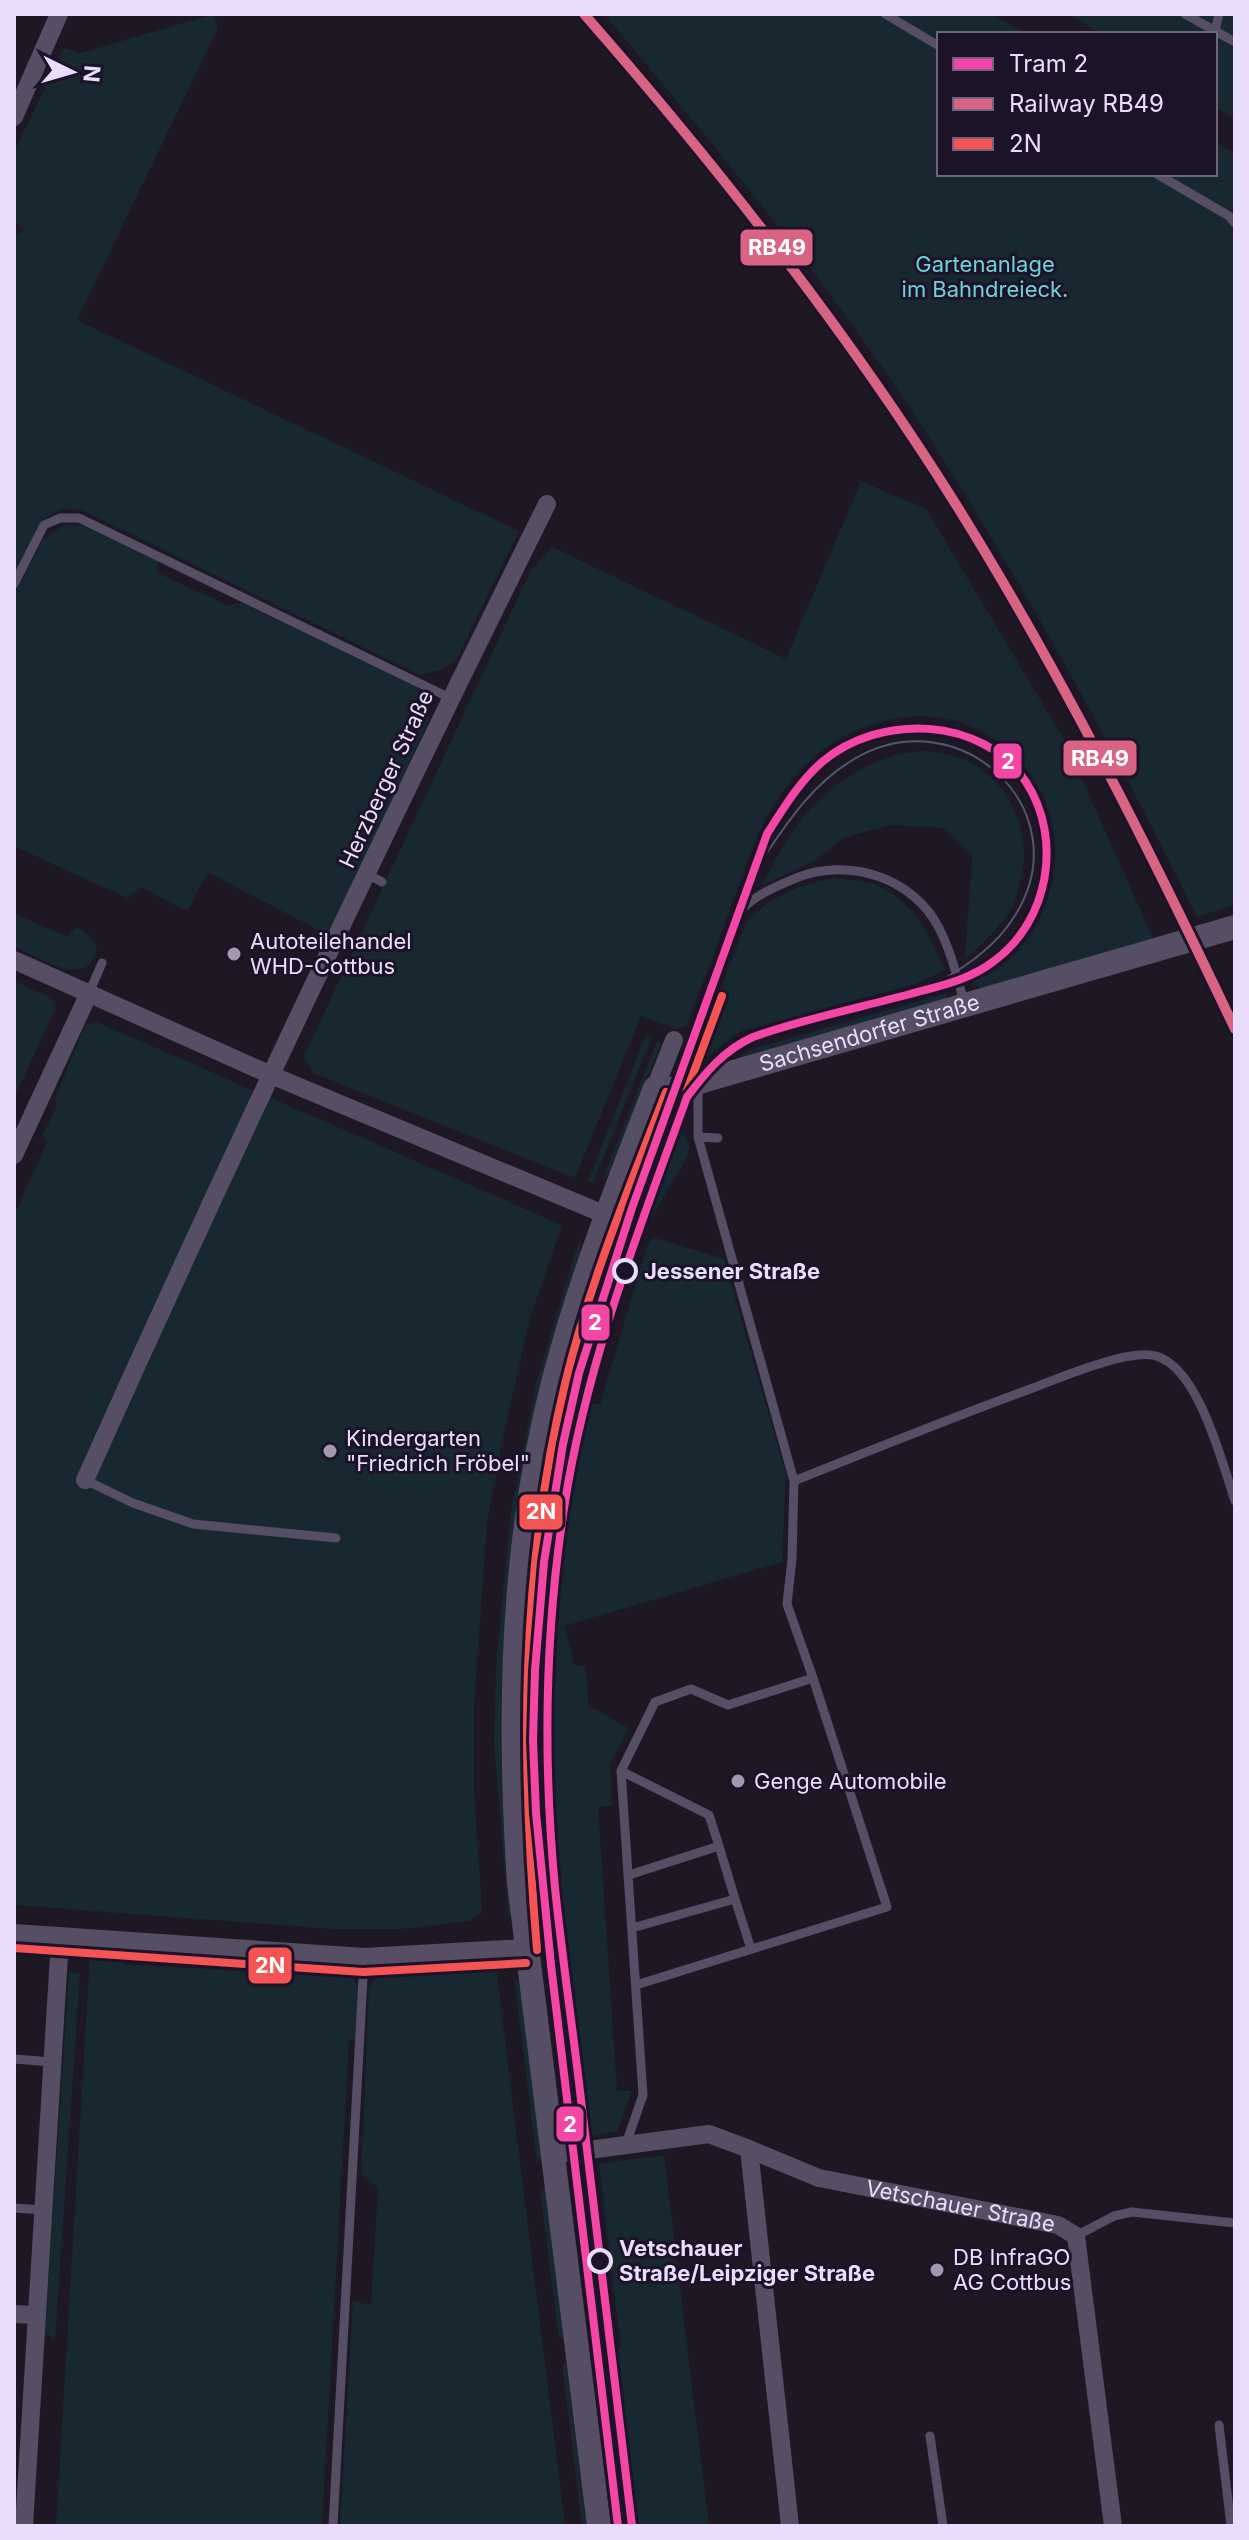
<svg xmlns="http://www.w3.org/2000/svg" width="1249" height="2540" font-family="Inter,sans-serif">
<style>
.green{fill:#172830}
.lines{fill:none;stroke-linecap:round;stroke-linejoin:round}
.service{stroke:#554e64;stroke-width:9}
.minor{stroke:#554e64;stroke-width:18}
.tertiary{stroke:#554e64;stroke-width:24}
.tram{stroke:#4f586e;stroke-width:2}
.bus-1-casing{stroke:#1d1329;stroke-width:14}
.bus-1{stroke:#f45454;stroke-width:8}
.rail-1-casing{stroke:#1d1329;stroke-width:16}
.rail-1{stroke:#d96383;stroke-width:10}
.tram-1-casing{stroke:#1d1329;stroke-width:14}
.tram-1{stroke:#f346a5;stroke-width:8}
.poi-dot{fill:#a398b0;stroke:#1d1329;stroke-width:3}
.stop-dot{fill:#1d1329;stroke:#eaddfc;stroke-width:4}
.labels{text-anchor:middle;stroke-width:6;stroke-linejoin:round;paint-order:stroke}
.park-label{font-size:22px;fill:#6ed3d8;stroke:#1d1329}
.street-label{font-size:22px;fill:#eaddfc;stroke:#1d1329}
.poi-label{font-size:22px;fill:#eaddfc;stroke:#1d1329;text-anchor:start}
.stop-label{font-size:22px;font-weight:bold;fill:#eaddfc;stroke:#1d1329;text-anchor:start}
.line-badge{stroke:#1d1329;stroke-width:3}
.badge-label{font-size:22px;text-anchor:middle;font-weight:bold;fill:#fff}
</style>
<rect width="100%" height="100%" fill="#1e1824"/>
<!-- green -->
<path class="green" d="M214 14 218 28 77 320 519 531 456 661 441 670 420 675 82 510 62 509 42 520 14 575V237L24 231 14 220V152L64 48 81 53Z
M604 14H991L1026 34H939V174H1215V142L1235 154V905L1197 917C1112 745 1020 576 915 416 822 274 713 144 604 14Z
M1069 14H1235V119L1215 106V34H1102Z
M861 481 926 509 1066 743 1153 938 980 989 972 982C1006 969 1028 944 1043 912 1060 871 1060 828 1039 789 981 683 847 701 783 791 758 825 748 862 733 901 718 943 702 984 686 1026L676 1029 641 1016 575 1178 313 1073 304 1056 530 572 552 547 786 659Z
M71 525 85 526 157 561 158 573 227 605 242 603 416 685 425 700 429 720 329 936 208 872 187 911 141 887 127 898 14 846V594L43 540 61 527Z
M924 751C940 753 957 755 972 763 1010 785 1031 831 1022 874 1019 885 1017 899 1011 909 999 929 982 944 965 960L972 855 943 828 890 825 843 838 813 862 762 885C773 865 783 844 797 825 826 786 874 753 924 751Z
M834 878C846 880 861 880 873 884 914 899 928 932 945 970L915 984 741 1031 711 1053 705 1061 696 1056 746 922 770 901 801 886Z
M14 913 67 937 75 928 82 929 94 941 97 947C89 993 38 957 14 946Z
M14 981 52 998 55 1010 14 1098Z
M947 993 945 1003 728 1065 749 1050Z
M97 1022 562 1225 530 1318 503 1437 487 1523 474 1704V1791L482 1908 480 1914 469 1921 401 1929H332L14 1905V1216L47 1142 43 1134 57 1106 55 1098 85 1025Z
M646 1035 652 1037 594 1181H588Z
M657 1041 661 1043 610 1172 602 1181Z
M681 1131C689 1139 690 1145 688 1156L639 1238Z
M580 1237V1253C560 1313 541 1373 529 1435 499 1592 496 1750 511 1909L509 1922 494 1743 496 1668 510 1517 537 1380Z
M652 1237 724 1259 786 1474 782 1562 564 1626 575 1666H585L589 1706 629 1728 610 1765 612 1806 598 1807 617 2091H632L617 2132 588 2136C573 2005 551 1873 551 1742 550 1628 565 1514 590 1403L600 1405 647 1246Z
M96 1954 115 1955 125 1964 354 1978 358 1988 355 2040 349 2041 322 2526H56L90 1955Z
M483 1965 496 1966 565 2526H340L353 2301 371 2305 378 2188 361 2174 369 1988 380 1970Z
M69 1972 80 1973 55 2341 45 2332Z
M514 1976 521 1988 542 2156 537 2162Z
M664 2155 709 2526H636L614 2350 621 2348 599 2164Z
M545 2187 564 2338 559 2337 540 2190Z
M566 2362 586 2526H582L562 2364Z"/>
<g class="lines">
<!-- service -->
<path class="service" d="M885 14 939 46
M1185 14 1235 42
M1215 31 1219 14
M1157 174 1229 216 1235 223
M14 584 44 525 60 518H79L450 698
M367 874 382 882
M89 993 102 963
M676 1086C691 1046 706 1006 721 965 727 949 731 929 740 913 749 897 780 885 796 878 848 857 913 877 939 928 951 951 958 978 964 1003
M698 1137 718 1138
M85 1480 133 1503 193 1524 336 1538
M794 1481C874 1449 953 1417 1033 1388 1059 1378 1130 1348 1156 1356 1199 1368 1222 1463 1235 1501
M621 1771 709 1815 719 1846
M629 1875 719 1846 735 1899 632 1928
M735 1899 751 1949
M636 1985 887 1907 813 1678
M14 2059 52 2062
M626 2144 643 2095 621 1771 655 1702 691 1689 728 1705 813 1678 787 1604 792 1559 794 1481 698 1137V1086
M14 2208 43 2210
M1076 2236 1114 2216 1132 2212 1235 2223
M1219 2425 1231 2526
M930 2436 943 2526
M333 2526 364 1960"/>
<!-- minor -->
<g class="minor">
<path d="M14 117 59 14"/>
<path d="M14 960 271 1075 606 1215"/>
<path d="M655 1088 674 1040"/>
<path d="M14 1155 89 993"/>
<path d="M85 1480C232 1152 387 826 547 504"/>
<path id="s1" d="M749 2149 819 2178 1058 2225 1076 2236 1113 2526"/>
<path d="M551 2155 709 2134 749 2149 790 2526"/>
<path d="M14 2314 36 2315"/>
<path d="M24 2526 60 1939"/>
</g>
<!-- tertiary -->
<g class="tertiary">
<path d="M14 1936 364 1960 525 1951"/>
<path id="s2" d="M599 2526 519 1883C508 1714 511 1544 554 1379 580 1279 618 1184 655 1088L675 1089 1235 927"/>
</g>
<!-- tram -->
<path class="tram" d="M755 870C784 828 810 784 856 758 961 698 1082 812 1014 917 993 951 959 970 926 990"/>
<!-- bus-1 casing -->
<g class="bus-1-casing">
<path id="bus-1" d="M686 1093 722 996
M14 1948 363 1972 526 1963
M537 1950C521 1760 520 1571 565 1384 589 1284 629 1188 666 1092"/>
</g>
<!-- bus-1 -->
<use href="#bus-1" class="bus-1"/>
<!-- rail-1 casing -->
<g class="rail-1-casing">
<path id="rail-1" d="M584 14C719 168 846 329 955 503 1060 671 1150 850 1235 1029"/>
</g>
<!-- rail-1 -->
<use href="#rail-1" class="rail-1"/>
<!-- tram-1 casing -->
<g class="tram-1-casing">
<path id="tram-1" d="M618 2526 551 1965 536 1813 533 1740 535 1670 544 1562 563 1444 579 1373 632 1208 767 834C783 809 799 782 822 762 880 713 982 716 1026 782 1063 839 1049 921 994 961 970 980 939 986 910 994 858 1008 803 1019 753 1037 724 1050 706 1072 687 1097 639 1229 587 1362 565 1502 545 1628 543 1761 555 1888 562 1956 572 2023 580 2091 597 2236 615 2381 632 2526"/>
</g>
<!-- tram-1 -->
<use href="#tram-1" class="tram-1"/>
</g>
<!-- markers -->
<g class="poi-dot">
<circle cx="234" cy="954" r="8"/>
<circle cx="330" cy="1451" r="8"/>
<circle cx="738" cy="1781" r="8"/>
<circle cx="937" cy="2270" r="8"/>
</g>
<g class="stop-dot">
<circle cx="625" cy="1271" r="11"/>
<circle cx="600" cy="2261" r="11"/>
</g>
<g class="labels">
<!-- park labels -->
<g class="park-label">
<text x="985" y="272">Gartenanlage<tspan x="985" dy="25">im Bahndreieck.</tspan></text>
</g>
<!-- street labels -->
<g class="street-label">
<text transform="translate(386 779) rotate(-65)" y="8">Herzberger Straße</text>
<text dy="8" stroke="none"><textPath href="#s2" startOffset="1686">Sachsendorfer Straße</textPath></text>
<text dy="8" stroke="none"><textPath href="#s1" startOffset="220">Vetschauer Straße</textPath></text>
</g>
<!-- poi labels -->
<g class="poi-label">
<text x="250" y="949">Autoteilehandel<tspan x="250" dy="25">WHD-Cottbus</tspan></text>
<text x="346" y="1446">Kindergarten<tspan x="346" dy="25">"Friedrich Fröbel"</tspan></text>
<text x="754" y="1789">Genge Automobile</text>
<text x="953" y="2265">DB InfraGO<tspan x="953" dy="25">AG Cottbus</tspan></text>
</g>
<!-- stop labels -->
<g class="stop-label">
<text x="644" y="1279">Jessener Straße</text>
<text x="619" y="2256">Vetschauer<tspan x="619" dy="25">Straße/Leipziger Straße</tspan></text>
</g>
</g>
<g class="line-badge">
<rect x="739" y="228" width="75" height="39" rx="8" fill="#d96383"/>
<rect x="1062" y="739" width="76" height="38" rx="8" fill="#d96383"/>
<rect x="992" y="742" width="31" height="38" rx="8" fill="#f346a5"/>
<rect x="580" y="1303" width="31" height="39" rx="8" fill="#f346a5"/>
<rect x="518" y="1493" width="46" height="38" rx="8" fill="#f45454"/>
<rect x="247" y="1946" width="46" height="39" rx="8" fill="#f45454"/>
<rect x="555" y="2105" width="30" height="38" rx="8" fill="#f346a5"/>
</g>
<g class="badge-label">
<text x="777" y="255">RB49</text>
<text x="1100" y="766">RB49</text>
<text x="1008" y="769">2</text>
<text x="595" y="1330">2</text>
<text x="541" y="1519">2N</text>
<text x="270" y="1973">2N</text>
<text x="570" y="2132">2</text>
</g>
<!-- border -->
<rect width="1249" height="2540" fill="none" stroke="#eaddfc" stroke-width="32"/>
<!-- legend -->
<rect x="937" y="32" width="280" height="144" fill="#1d1329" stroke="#6f647d" stroke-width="2"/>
<rect x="953" y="58" width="40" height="12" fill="#f346a5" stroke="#6f647d" stroke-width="2"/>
<text x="1009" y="72" font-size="24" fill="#eaddfc">Tram 2</text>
<rect x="953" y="98" width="40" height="12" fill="#d96383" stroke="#6f647d" stroke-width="2"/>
<text x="1009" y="112" font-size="24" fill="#eaddfc">Railway RB49</text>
<rect x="953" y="138" width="40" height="12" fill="#f45454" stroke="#6f647d" stroke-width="2"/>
<text x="1009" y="152" font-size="24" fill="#eaddfc">2N</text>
<!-- north arrow -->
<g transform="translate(72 72) rotate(95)" stroke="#1d1329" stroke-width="6" paint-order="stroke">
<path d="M0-6L14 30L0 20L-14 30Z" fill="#eaddfc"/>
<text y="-12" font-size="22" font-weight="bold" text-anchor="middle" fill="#eaddfc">N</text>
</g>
</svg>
